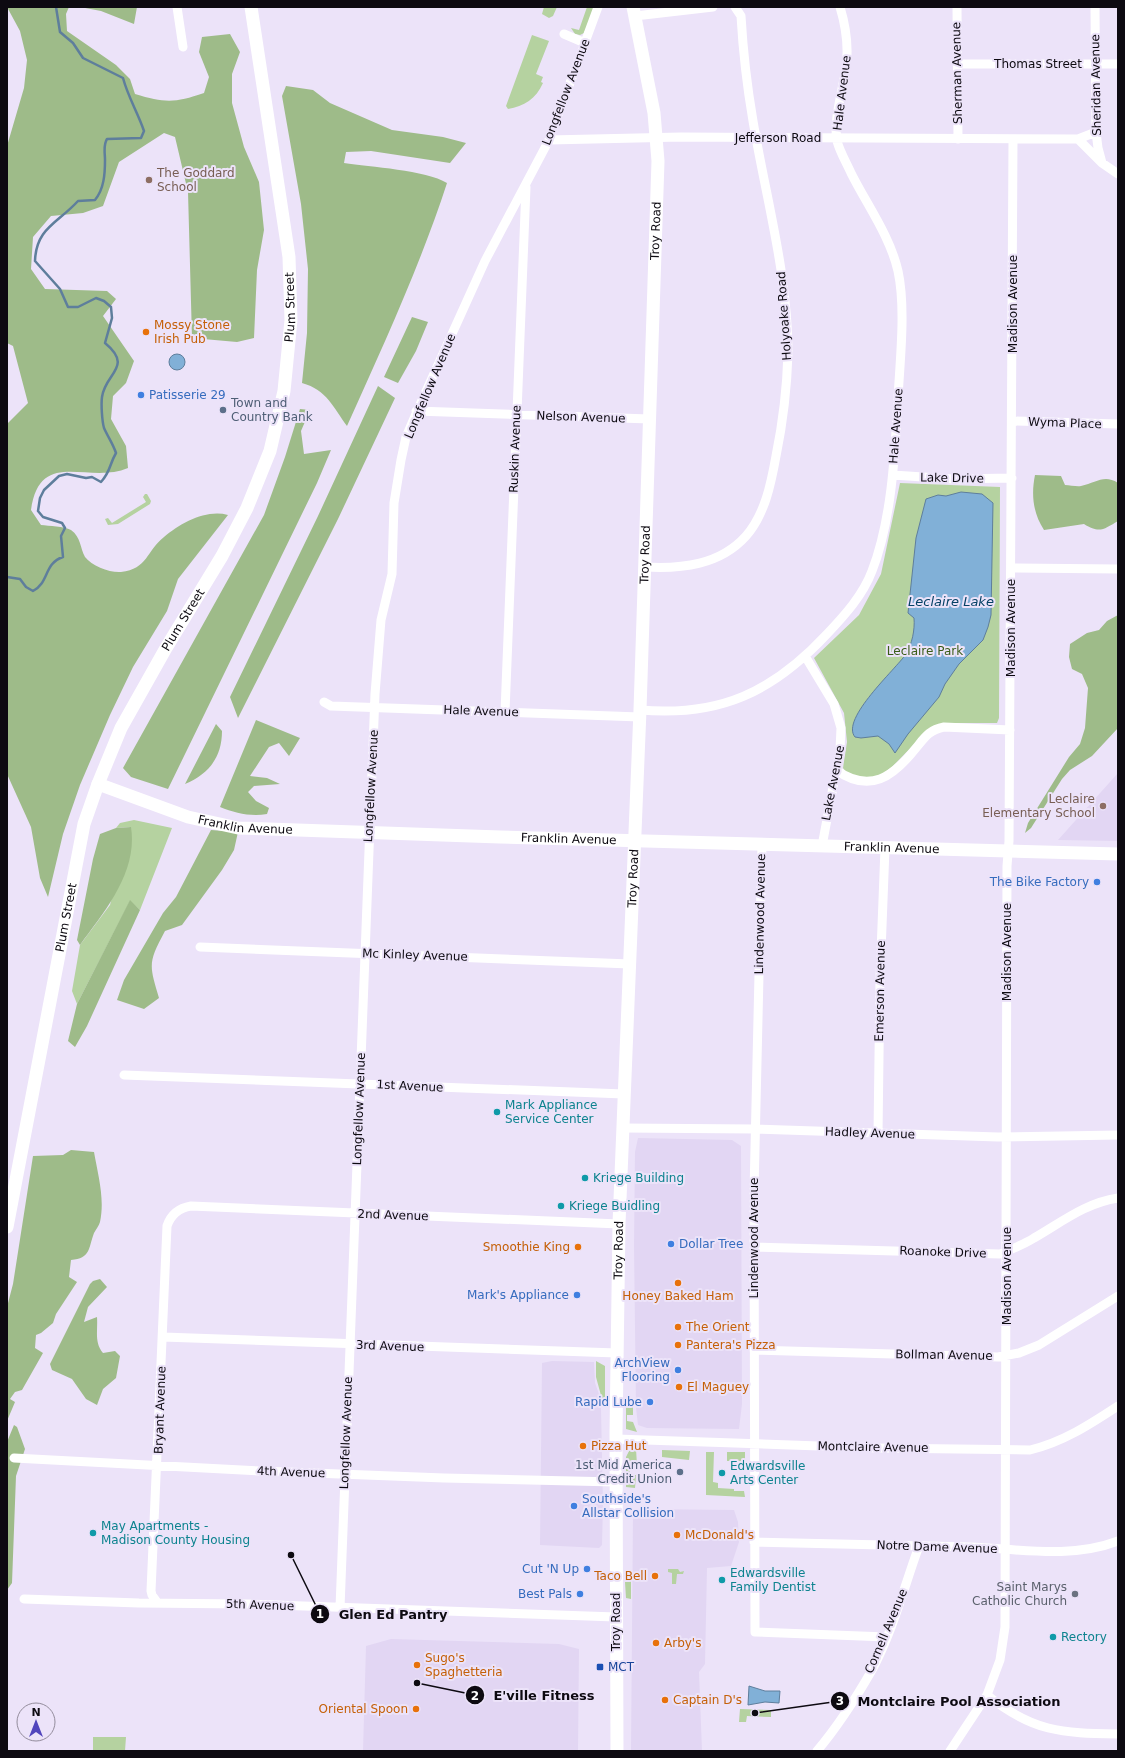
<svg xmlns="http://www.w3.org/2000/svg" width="1125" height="1758" font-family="'DejaVu Sans',sans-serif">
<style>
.built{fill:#e2d6f3}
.green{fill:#b5d2a0}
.forest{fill:#9ebb89}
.water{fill:#81b0d7;stroke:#5e7e9c}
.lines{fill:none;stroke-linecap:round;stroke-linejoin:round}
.stream{stroke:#5e7e9c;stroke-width:2.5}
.street{stroke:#fff;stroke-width:9}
.secondary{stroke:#fff;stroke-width:13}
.education-dot{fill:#8d6e63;stroke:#ece3f9;stroke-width:1.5}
.food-dot{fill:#e8710a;stroke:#ece3f9;stroke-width:1.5}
.shop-dot{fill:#3f7fe0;stroke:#ece3f9;stroke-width:1.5}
.service-dot{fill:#5c6f8a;stroke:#ece3f9;stroke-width:1.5}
.culture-dot{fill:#0f9aa8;stroke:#ece3f9;stroke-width:1.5}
.worship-dot{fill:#6b7280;stroke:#ece3f9;stroke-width:1.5}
.transit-dot{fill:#1a4fb4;stroke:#ece3f9;stroke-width:1.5}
.labels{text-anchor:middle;stroke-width:4;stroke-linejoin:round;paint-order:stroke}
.street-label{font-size:12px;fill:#0d0a11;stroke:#ece3f9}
.education-label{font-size:12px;fill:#785e54;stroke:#ece3f9;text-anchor:start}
.food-label{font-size:12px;fill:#c56008;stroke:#ece3f9;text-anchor:start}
.shop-label{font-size:12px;fill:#366cbe;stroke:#ece3f9;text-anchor:end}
.service-label{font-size:12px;fill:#4e5e75;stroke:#ece3f9;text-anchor:start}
.park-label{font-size:12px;fill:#3a5d18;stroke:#ece3f9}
.culture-label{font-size:12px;fill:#0d838f;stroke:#ece3f9;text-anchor:start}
.worship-label{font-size:12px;fill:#5b616d;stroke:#ece3f9;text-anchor:end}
.transit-label{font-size:12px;fill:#164399;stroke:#ece3f9;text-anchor:start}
.water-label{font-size:13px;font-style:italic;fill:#054165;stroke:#ece3f9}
.leader{fill:none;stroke:#0d0a11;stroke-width:1.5}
.callout-dot{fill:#0d0a11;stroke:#ece3f9;stroke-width:1.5}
.mark-label{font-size:12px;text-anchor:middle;font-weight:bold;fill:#fff}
.callout-label{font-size:13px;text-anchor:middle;font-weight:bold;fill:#0d0a11;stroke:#ece3f9;stroke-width:4;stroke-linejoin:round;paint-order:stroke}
</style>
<rect width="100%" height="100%" fill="#ece3f9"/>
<!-- built -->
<path class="built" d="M1118 773V841L1058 840Z
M638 1138 732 1140 741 1146 742 1404 739 1429 647 1428 638 1425 636 1408 634 1246 635 1152Z
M552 1361 594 1362 595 1383 600 1397 601 1409 603 1505 602 1545 599 1548 540 1545 542 1363Z
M637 1509 734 1510 738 1522 739 1542 731 1566 707 1568 705 1664 699 1672 702 1751H631L633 1514Z
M391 1639 559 1644 579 1649 578 1751H363L366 1646Z"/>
<!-- green -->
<path class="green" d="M544 7H557L553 16 549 18 542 14Z
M587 7H595L584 33 580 35 575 34 571 28 579 30Z
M532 35 549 41 536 74 543 77 541 82 543 83C536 99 524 106 508 109L506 106Z
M900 483 1000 487 999 718 997 723H944L929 729 892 767 880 776 869 779 849 776 843 768 847 742 844 713 814 658 859 615 881 574Z
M145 494H147L151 501 150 504 118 524 108 525 105 519 108 518 112 523 146 502 143 497Z
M134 820 172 828 140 910 130 901 77 1004 72 991 80 945 110 905 130 827 116 828 120 823Z
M596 1361 605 1366V1399H602L596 1377Z
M626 1404 633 1405V1415H627V1421L633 1422 637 1432 626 1429Z
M636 1449 637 1465H632L629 1470 631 1475H636L635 1488 626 1487V1457L629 1451Z
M662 1450 690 1451 689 1460 662 1457Z
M706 1452H714L713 1482 718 1483V1488L734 1489V1491H744L745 1497 706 1495Z
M727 1452H745V1459L742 1461H727Z
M668 1569H678L680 1572 684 1571 683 1574H677L676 1584H672V1573L668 1572Z
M631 1581V1599L626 1598 625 1582Z
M740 1709 771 1710V1717L747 1716 746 1722H739Z
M93 1737H126L125 1751H93Z"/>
<!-- forest -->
<path class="forest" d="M7 7H69L66 14 67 31 116 65 130 79 135 94C165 103 175 103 204 93L209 77 199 52 202 37 230 34 240 52 232 74V103L244 147 259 182 264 230 257 270 254 338 237 342 192 338 188 192 175 137 164 133 119 162 103 206 83 213 51 216 33 237 31 269 45 289 107 291 116 299 103 316 134 361 126 383 113 396 111 419 126 446 128 468C88 485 40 447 31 510L41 525C49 526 64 526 71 530 81 537 80 548 85 557 92 566 110 573 121 572 148 569 146 551 164 537 181 523 206 509 228 515L178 579 167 611 133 667 110 715 80 785 63 834 48 897 40 878 31 827 7 774V424L28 403 13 346 7 343V146L24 88 27 60 20 31Z
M80 7H137L134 24 101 11Z
M286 86 313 90 330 103 392 130 443 137 466 143 450 163 371 151 346 152 344 163C370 167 426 170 447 183 420 266 383 346 347 426 333 407 327 390 302 383L307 333 308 269 301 204 282 96Z
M412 317 428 322 416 351 398 383 384 377Z
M378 386 395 398 338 519 238 718 230 697 318 516Z
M300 409 310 410 301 431 304 454 331 450 317 483 168 789 131 777 123 768 264 515 285 457Z
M1035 475 1061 476 1065 485C1070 485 1077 487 1081 486 1096 483 1104 474 1118 483V521C1104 529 1100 534 1084 524L1044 530C1033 513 1031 495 1035 475Z
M1118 615V728L1092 756 1070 770 1062 779 1031 828 1025 833 1028 823 1069 757 1080 744 1085 728 1088 688 1082 674 1072 669 1069 657 1070 644 1087 633 1099 630 1107 621Z
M256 720 300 738 289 756 279 743 269 747 250 776 267 778 280 784 254 786 248 792 256 801 269 808 267 814C251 817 235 813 220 807Z
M216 724 222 731C222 757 209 774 185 784Z
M131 827C138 872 105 911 80 945L77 940 93 859 100 834 116 828Z
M211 830 238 832 234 850 222 870 182 925 165 931C148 963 149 964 159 998L144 1009 117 1000 124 980 163 913 176 897Z
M130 900 140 910 87 1026 75 1047 68 1041 77 1004Z
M71 1150 94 1152C98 1175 105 1199 100 1222 99 1226 96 1229 94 1233 88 1249 91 1258 71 1260L69 1277 77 1282 56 1314 53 1323 41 1333 36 1335 35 1348 43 1353 22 1390 15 1392 10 1399 15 1402 7 1421V1307L13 1284 33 1156 63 1155Z
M100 1279 107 1287 88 1307 84 1322 97 1317C98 1331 94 1342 103 1353L115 1351 120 1356 116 1378 103 1389 97 1405 86 1399 72 1379 52 1370 50 1364 90 1284 93 1281Z
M14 1425 17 1427 25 1449 16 1476 12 1583 7 1590V1442Z"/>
<!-- water -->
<path class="water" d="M169 362a8 8 0 1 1 16 0a8 8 0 1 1-16 0Z
M961 492 982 494 993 503 991 615 988 627 983 640 959 664 945 684 939 697 908 734 895 753 889 744 878 736 861 738 855 737C840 719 896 669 906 654 912 644 915 630 914 618L908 613 916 538 926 499 938 495 946 496Z
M749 1686 765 1691H780L779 1703 765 1702 748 1705Z"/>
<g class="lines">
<!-- stream -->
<path class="stream" d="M7 577 20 579 26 587 33 591C49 583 44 563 63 557L61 536 65 528 62 523 43 517 38 511 40 498 44 490 59 476 67 474 86 478 92 477 101 482C111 471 109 465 116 453 113 444 108 437 104 428 102 421 101 404 102 397 105 373 134 367 105 343L112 318 111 307 104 301 96 298 78 307H68L60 289 35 261C36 228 58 223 78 201L95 200C104 189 105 174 105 160 105 153 103 145 107 139L141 138 144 131C138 113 128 97 123 78L83 58 73 43 60 32 56 7"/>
<!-- street -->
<path class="street" d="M177 7 183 47
M957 7 958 139
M1095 7 1096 132 1098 148 1102 163
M635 16 713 7
M564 34 585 43
M957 64H1118
M1078 139 1102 163 1118 174
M549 140 681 137 1078 139 1096 132
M416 411 650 419
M1012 421 1118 424
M893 475 953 479 1012 478
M645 567C682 569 720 565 746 536 765 514 771 484 776 456 783 422 787 387 788 353 788 275 766 198 753 121 747 86 743 51 741 16L735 7
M1011 568 1118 569
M805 656 834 704 841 728 840 750 822 846
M324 702 331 706 640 717
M640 710C720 717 773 692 827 634 845 615 863 595 872 571 892 520 895 452 898 398 900 360 906 308 898 271 890 236 867 205 851 173 846 162 840 152 837 141 833 120 843 89 846 67 849 46 846 27 840 7
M505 712 526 187
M836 770C870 794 893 777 916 748 925 737 929 730 944 727L1010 730
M762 844 754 1192 755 1632 887 1637
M200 947 630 964
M124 1075 624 1094
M622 1128 755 1129 998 1137 1118 1135
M878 1134 880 978 885 848
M754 1247 1000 1254C1012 1249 1023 1245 1034 1238 1062 1222 1085 1203 1118 1198
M163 1337 617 1353
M754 1350 998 1357 1019 1353 1039 1345 1118 1296
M616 1439 877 1448 1030 1450C1063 1442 1089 1425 1118 1406
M14 1458 261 1471 444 1478 616 1482
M754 1542C826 1544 898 1545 970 1547 1019 1549 1071 1559 1118 1541
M24 1599 139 1603 248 1604 616 1617
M157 1602 152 1595 151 1591 167 1226C171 1214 179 1208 191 1206L619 1224
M340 1608 375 694 381 620 392 574 394 503 401 460 406 437 418 409 485 261 549 140 598 7
M987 1695C1033 1732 1061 1733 1118 1734
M817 1751C838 1726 856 1698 872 1670 893 1631 904 1587 919 1546
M950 1751 987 1695 1000 1660 1005 1627 1007 866 1009 841 1013 139"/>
<!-- secondary -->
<g class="secondary">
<path id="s1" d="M98 784 188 817 238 828 500 837 1118 854"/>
<path id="s2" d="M7 1227 84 824 98 784 121 728 166 648 222 556 247 508 270 451 284 391 291 320 289 257 251 7"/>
<path id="s3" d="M617 1751 616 1433 619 1224 640 710 658 161 654 113 633 7"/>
</g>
</g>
<!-- markers -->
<g class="education-dot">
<circle cx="149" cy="180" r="4"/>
<circle cx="1103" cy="806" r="4"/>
</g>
<g class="food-dot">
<circle cx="146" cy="332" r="4"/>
<circle cx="578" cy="1247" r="4"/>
<circle cx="678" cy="1283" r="4"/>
<circle cx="678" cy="1327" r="4"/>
<circle cx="678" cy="1345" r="4"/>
<circle cx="679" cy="1387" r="4"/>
<circle cx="583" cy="1446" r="4"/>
<circle cx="677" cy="1535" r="4"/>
<circle cx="655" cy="1576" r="4"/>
<circle cx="656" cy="1643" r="4"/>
<circle cx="417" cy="1665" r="4"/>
<circle cx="665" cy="1700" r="4"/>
<circle cx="416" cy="1709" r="4"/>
</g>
<g class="shop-dot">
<circle cx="141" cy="395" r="4"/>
<circle cx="1097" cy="882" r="4"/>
<circle cx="671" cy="1244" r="4"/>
<circle cx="577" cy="1295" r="4"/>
<circle cx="678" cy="1370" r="4"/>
<circle cx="650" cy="1402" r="4"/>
<circle cx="574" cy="1506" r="4"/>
<circle cx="587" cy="1569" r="4"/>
<circle cx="580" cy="1594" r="4"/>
</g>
<g class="service-dot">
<circle cx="223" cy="410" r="4"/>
<circle cx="680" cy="1472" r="4"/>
</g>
<g class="culture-dot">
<circle cx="497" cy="1112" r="4"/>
<circle cx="585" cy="1178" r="4"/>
<circle cx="561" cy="1206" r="4"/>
<circle cx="722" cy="1473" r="4"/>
<circle cx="93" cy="1533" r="4"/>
<circle cx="722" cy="1580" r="4"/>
<circle cx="1053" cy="1637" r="4"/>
</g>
<circle class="worship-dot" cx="1075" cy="1594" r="4"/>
<rect class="transit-dot" x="596" y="1663" width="8" height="8" rx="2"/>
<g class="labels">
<!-- street labels -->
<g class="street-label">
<text x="1038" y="68">Thomas Street</text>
<text transform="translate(957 73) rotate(-91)" y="4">Sherman Avenue</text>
<text transform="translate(1096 85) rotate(-91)" y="4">Sheridan Avenue</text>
<text transform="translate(566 92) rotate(-69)" y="4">Longfellow Avenue</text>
<text transform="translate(842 93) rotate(-83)" y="4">Hale Avenue</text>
<text x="778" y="142">Jefferson Road</text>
<text dy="4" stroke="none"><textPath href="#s3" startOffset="1521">Troy Road</textPath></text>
<text transform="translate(1013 304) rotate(-90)" y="4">Madison Avenue</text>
<text dy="4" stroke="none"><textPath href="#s2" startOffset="974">Plum Street</textPath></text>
<text transform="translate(784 316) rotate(-94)" y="4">Holyoake Road</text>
<text transform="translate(430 386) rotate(-67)" y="4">Longfellow Avenue</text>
<text transform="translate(581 417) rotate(2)" y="4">Nelson Avenue</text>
<text transform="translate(1065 423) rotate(2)" y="4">Wyma Place</text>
<text transform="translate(896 426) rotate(-86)" y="4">Hale Avenue</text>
<text transform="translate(515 449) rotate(-88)" y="4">Ruskin Avenue</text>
<text transform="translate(952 478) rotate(1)" y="4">Lake Drive</text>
<text dy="4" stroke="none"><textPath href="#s3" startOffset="1197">Troy Road</textPath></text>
<text dy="4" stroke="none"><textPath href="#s2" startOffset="638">Plum Street</textPath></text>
<text transform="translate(1011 628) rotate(-90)" y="4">Madison Avenue</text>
<text transform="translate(481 711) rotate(2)" y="4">Hale Avenue</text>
<text transform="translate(833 783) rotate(-79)" y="4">Lake Avenue</text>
<text transform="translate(371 786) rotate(-87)" y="4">Longfellow Avenue</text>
<text dy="4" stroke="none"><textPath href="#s1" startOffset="154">Franklin Avenue</textPath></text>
<text dy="4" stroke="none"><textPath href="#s1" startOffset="478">Franklin Avenue</textPath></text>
<text dy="4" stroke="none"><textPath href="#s1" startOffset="801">Franklin Avenue</textPath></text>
<text dy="4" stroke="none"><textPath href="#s3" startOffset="873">Troy Road</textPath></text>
<text transform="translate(760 914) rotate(-89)" y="4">Lindenwood Avenue</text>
<text dy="4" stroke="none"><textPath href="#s2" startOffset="315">Plum Street</textPath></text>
<text transform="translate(1007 952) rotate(-90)" y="4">Madison Avenue</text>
<text transform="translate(415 955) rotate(2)" y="4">Mc Kinley Avenue</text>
<text transform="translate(880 991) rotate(-89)" y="4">Emerson Avenue</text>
<text transform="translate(410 1086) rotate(3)" y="4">1st Avenue</text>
<text transform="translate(359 1109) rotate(-88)" y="4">Longfellow Avenue</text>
<text transform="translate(870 1133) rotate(2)" y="4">Hadley Avenue</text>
<text transform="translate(393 1215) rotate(2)" y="4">2nd Avenue</text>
<text transform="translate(754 1238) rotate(-90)" y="4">Lindenwood Avenue</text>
<text dy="4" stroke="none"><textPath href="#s3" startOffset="501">Troy Road</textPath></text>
<text transform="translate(943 1252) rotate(2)" y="4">Roanoke Drive</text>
<text transform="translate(1007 1276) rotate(-90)" y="4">Madison Avenue</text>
<text transform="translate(390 1346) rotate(2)" y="4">3rd Avenue</text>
<text transform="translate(944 1355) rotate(1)" y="4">Bollman Avenue</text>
<text transform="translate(160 1410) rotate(-88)" y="4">Bryant Avenue</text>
<text transform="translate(346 1433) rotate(-88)" y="4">Longfellow Avenue</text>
<text transform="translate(873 1447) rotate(1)" y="4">Montclaire Avenue</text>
<text transform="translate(291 1472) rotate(2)" y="4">4th Avenue</text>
<text transform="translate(937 1547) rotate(2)" y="4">Notre Dame Avenue</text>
<text transform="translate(260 1605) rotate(2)" y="4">5th Avenue</text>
<text transform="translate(616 1622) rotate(-90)" y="4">Troy Road</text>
<text transform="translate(886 1631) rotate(-67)" y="4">Cornell Avenue</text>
</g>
<!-- education labels -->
<g class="education-label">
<text x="157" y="177">The Goddard<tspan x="157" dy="14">School</tspan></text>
<text x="1095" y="803" text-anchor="end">Leclaire<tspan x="1095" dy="14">Elementary School</tspan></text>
</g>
<!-- food labels -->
<g class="food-label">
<text x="154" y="329">Mossy Stone<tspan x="154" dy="14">Irish Pub</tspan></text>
<text x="570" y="1251" text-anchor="end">Smoothie King</text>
<text x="678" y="1300" text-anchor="middle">Honey Baked Ham</text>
<text x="686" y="1331">The Orient</text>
<text x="686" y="1349">Pantera's Pizza</text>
<text x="687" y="1391">El Maguey</text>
<text x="591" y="1450">Pizza Hut</text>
<text x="685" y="1539">McDonald's</text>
<text x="647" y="1580" text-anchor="end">Taco Bell</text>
<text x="664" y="1647">Arby's</text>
<text x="425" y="1662">Sugo's<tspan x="425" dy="14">Spaghetteria</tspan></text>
<text x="673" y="1704">Captain D's</text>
<text x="408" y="1713" text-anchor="end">Oriental Spoon</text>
</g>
<!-- shop labels -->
<g class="shop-label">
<text x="149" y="399" text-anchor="start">Patisserie 29</text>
<text x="1089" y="886">The Bike Factory</text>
<text x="679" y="1248" text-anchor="start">Dollar Tree</text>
<text x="569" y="1299">Mark's Appliance</text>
<text x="670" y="1367">ArchView<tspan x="670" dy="14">Flooring</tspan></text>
<text x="642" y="1406">Rapid Lube</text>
<text x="582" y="1503" text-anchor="start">Southside's<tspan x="582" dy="14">Allstar Collision</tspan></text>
<text x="579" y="1573">Cut 'N Up</text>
<text x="572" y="1598">Best Pals</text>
</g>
<!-- service labels -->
<g class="service-label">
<text x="231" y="407">Town and<tspan x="231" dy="14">Country Bank</tspan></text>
<text x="672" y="1469" text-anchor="end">1st Mid America<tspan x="672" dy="14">Credit Union</tspan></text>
</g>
<!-- park labels -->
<g class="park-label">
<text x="925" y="655">Leclaire Park</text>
</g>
<!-- culture labels -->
<g class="culture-label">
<text x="505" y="1109">Mark Appliance<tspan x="505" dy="14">Service Center</tspan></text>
<text x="593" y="1182">Kriege Building</text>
<text x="569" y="1210">Kriege Buidling</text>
<text x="730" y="1470">Edwardsville<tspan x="730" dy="14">Arts Center</tspan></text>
<text x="101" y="1530">May Apartments -<tspan x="101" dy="14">Madison County Housing</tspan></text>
<text x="730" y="1577">Edwardsville<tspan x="730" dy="14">Family Dentist</tspan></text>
<text x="1061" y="1641">Rectory</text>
</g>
<!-- worship labels -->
<g class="worship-label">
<text x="1067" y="1591">Saint Marys<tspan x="1067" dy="14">Catholic Church</tspan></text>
</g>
<!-- transit labels -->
<g class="transit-label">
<text x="608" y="1671">MCT</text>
</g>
<!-- water labels -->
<g class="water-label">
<text x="951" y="606">Leclaire Lake</text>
</g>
</g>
<!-- callouts -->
<path class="leader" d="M291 1555L320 1614M417 1683L475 1695M755 1713L840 1701"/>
<g class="callout-dot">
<circle cx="291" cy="1555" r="4"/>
<circle cx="417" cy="1683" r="4"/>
<circle cx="755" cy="1713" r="4"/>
<circle cx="320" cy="1614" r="10"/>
<circle cx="475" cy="1695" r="10"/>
<circle cx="840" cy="1701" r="10"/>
</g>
<g class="mark-label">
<text x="320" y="1618">1</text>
<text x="475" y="1700">2</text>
<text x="840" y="1705">3</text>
</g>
<g class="callout-label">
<text x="393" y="1619">Glen Ed Pantry</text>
<text x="544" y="1700">E'ville Fitness</text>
<text x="959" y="1706">Montclaire Pool Association</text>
</g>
<!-- border -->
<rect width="1125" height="1758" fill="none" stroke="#0d0a11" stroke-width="16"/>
<!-- north arrow -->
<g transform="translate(36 1722)"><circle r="19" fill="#ece3f9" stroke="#938c9c"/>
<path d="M0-3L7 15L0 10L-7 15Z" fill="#5145bd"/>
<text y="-6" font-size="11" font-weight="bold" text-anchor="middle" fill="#0d0a11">N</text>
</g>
</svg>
